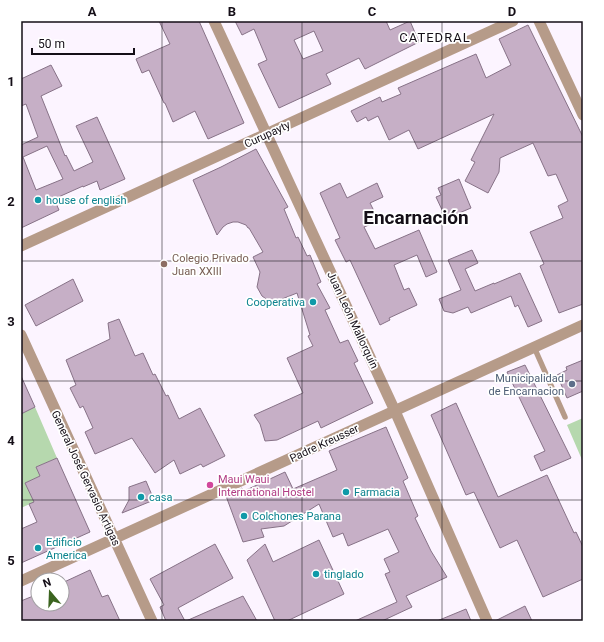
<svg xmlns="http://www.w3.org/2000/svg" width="604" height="642" font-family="Roboto,sans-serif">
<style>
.green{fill:#b6d8ae}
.building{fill:#c6afc6;stroke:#877287;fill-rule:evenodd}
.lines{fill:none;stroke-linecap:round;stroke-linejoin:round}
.service{stroke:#b69b89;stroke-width:5.5}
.minor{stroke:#b69b89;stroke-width:11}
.tertiary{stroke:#b69b89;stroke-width:11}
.grid{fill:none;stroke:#140e17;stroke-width:1;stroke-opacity:0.55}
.culture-dot{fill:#0f9aa8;stroke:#fff;stroke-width:1.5}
.education-dot{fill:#8d6e63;stroke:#fff;stroke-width:1.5}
.service-dot{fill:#5c6f8a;stroke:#fff;stroke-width:1.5}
.hotel-dot{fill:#d1479c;stroke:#fff;stroke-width:1.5}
.labels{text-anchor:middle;stroke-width:3.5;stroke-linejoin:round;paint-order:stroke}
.street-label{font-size:11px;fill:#140e17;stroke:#fff}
.culture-label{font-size:11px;fill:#0d838f;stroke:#fff;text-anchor:start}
.education-label{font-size:11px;fill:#785e54;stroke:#fff;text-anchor:start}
.service-label{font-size:11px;fill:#4e5e75;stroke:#fff;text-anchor:end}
.hotel-label{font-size:11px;fill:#b23c85;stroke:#fff;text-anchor:start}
.quarter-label{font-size:13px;letter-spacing:1px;fill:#140e17;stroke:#fff}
.town-label{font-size:19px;font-weight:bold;fill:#140e17;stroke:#fff}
.neatline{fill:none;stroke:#140e17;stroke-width:1.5}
.grid-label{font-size:13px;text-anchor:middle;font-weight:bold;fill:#140e17}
</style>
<rect width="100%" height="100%" fill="#fcf4ff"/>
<!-- green -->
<path class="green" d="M35 407 57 458 36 467 40 476 25 483 34 502 21 508V414Z
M583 418V462L567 425Z"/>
<!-- building -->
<path class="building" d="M159 21H199L244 123 208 139 195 111 173 122 165 103H164L149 70 142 73 136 59 170 44Z
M235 21H386L390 30 410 21 419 42 365 69 359 58 326 74 331 84 279 108 258 64 267 60 254 29 242 35ZM314 31 323 51 303 59 294 40Z
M528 25 583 137V304L559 313 540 266 544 264 530 232 563 218 558 206 568 201 556 174 548 176 533 143 500 158 499 172 488 193 465 181 475 162 471 160 494 114 418 149 409 130 389 140 378 116 368 121 366 117 357 122 351 111 380 97 382 102 401 94 398 88 476 54 486 78 511 65 499 39Z
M51 65 62 86 41 96 65 156 66 155 74 171 93 162 76 126 97 117 125 179 100 190 97 181 83 187V186L54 199 59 210 21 228V145L38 137 26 104 21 106V79ZM47 146 63 179 36 190 23 157Z
M256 149 288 207 284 209 296 238 298 237 307 256 310 255 321 282 317 284 330 308 325 310 340 343 348 340 358 361 354 363 373 403 321 428 318 421 277 440 265 441 260 424 254 415 303 393 287 358 313 346 308 336 310 335 297 293 272 303 262 296 257 287 260 272 253 257 263 252 249 228H248L246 225 238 222H233L227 224 223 227 217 235 193 180 221 167Z
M459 179 471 208 452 216 443 212 436 197 441 195 438 188Z
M340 183 347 198 377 183 383 197 370 203 379 221 364 227 375 249 419 230 437 272 426 277 417 255 394 265 404 290 409 288 417 305 389 318 390 320 380 325 350 260 346 262 335 240 340 238 320 193Z
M472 250 478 263 465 269 475 291 494 283V284L520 273 542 321 528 327 518 305 515 307 511 296 471 313 468 307 453 313 444 311 439 299 461 290 448 260Z
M73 279 83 301 36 326 25 305Z
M119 319 135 356 143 353 153 375 155 374 166 396 168 395 179 419 200 408 225 456 203 467 201 464 180 474 174 460 155 473 132 438 95 454 85 432 93 428 83 406 80 408 70 388 76 385 66 360 110 339 108 323Z
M583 360V391L567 398 557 375 567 370 566 367Z
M525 365 571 458 541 471 534 456 545 451 507 372Z
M21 376 35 407 21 414Z
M456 403 498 497 547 475 574 533 576 532 583 547V579L543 597 517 540 500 548 474 492 466 495 431 415Z
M386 427 408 478 403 481 418 516 415 518 431 551 447 577 406 596 412 607 382 621H355L397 602 385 574 390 572 384 559 399 552 388 529 348 546 343 533 333 537 319 504 284 526 261 529 264 537 243 542 226 496 242 488 244 491 285 472 293 489 337 470 329 451Z
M57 458 90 532 21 563V529L37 522 29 504 34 502 25 483 40 476 36 467Z
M146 481 154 500 122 513 129 500V487Z
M319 540 344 594 287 621H275L247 560 265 544 273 562Z
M215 544 233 578 178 608 185 621H166L160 607 164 605 150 579Z
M90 570 102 597 108 595 120 621H21V601L38 594V604H62V583Z
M243 596 257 621H186Z
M525 606 532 621H495Z
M466 609 471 621H437Z"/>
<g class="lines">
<!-- service -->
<path class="service" d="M534 347 565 417"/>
<!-- minor -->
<path class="minor" d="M214 21 395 411 487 621
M539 21 583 115
M21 335 152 621
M21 581 583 325"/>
<!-- tertiary -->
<path class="tertiary" d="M21 246 513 21"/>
</g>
<!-- grid -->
<path class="grid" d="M162 21V621M302 21V621M442 21V621M21 142H583M21 261H583M21 381H583M21 500H583"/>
<!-- markers -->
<g class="culture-dot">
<circle cx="38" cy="200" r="4"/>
<circle cx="313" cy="302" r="4"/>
<circle cx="346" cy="492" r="4"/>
<circle cx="141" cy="497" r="4"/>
<circle cx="244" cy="516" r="4"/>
<circle cx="38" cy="548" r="4"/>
<circle cx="316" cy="574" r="4"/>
</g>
<circle class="education-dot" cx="164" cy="264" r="4"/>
<circle class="service-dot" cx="572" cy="384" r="4"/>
<circle class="hotel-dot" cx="210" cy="485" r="4"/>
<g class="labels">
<!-- street labels -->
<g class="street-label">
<text transform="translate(267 134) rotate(-25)" y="4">Curupayty</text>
<text transform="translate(353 320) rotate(65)" y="4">Juan León Mallorquín</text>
<text transform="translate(324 443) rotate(-25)" y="4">Padre Kreusser</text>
<text transform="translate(86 478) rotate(65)" y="4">General José Gervasio Artigas</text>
</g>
<!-- culture labels -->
<g class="culture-label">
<text x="46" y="204">house of english</text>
<text x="305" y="306" text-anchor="end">Cooperativa</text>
<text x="354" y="496">Farmacia</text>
<text x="149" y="501">casa</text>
<text x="252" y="520">Colchones Parana</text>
<text x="46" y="546">Edificio<tspan x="46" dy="13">America</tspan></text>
<text x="324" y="578">tinglado</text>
</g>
<!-- education labels -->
<g class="education-label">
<text x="172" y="262">Colegio Privado<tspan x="172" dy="13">Juan XXIII</tspan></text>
</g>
<!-- service labels -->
<g class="service-label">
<text x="564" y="382">Municipalidad<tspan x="564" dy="13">de Encarnacion</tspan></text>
</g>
<!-- hotel labels -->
<g class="hotel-label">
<text x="218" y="483">Maui Waui<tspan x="218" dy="13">International Hostel</tspan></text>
</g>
<!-- quarter labels -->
<g class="quarter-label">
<text x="435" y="42">CATEDRAL</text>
</g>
<!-- town labels -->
<g class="town-label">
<text x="416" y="224">Encarnación</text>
</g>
</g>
<!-- border -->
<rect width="604" height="642" fill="none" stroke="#ffffff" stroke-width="44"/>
<!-- north arrow -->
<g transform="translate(50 592) rotate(341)"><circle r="19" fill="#ffffff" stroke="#a19fa2"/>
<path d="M0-3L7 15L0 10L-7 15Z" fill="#3b641f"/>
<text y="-6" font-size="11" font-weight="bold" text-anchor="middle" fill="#140e17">N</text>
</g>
<!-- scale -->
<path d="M32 48v6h102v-6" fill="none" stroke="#140e17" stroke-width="2"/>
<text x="38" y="48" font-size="12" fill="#140e17" stroke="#ffffff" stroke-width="3" paint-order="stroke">50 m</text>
<rect x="22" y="22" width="560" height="598" class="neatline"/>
<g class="grid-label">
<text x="92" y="16">A</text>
<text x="232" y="16">B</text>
<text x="372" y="16">C</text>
<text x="512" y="16">D</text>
<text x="11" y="86">1</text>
<text x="11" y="206">2</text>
<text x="11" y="326">3</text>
<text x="11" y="445">4</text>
<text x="11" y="565">5</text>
</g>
</svg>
